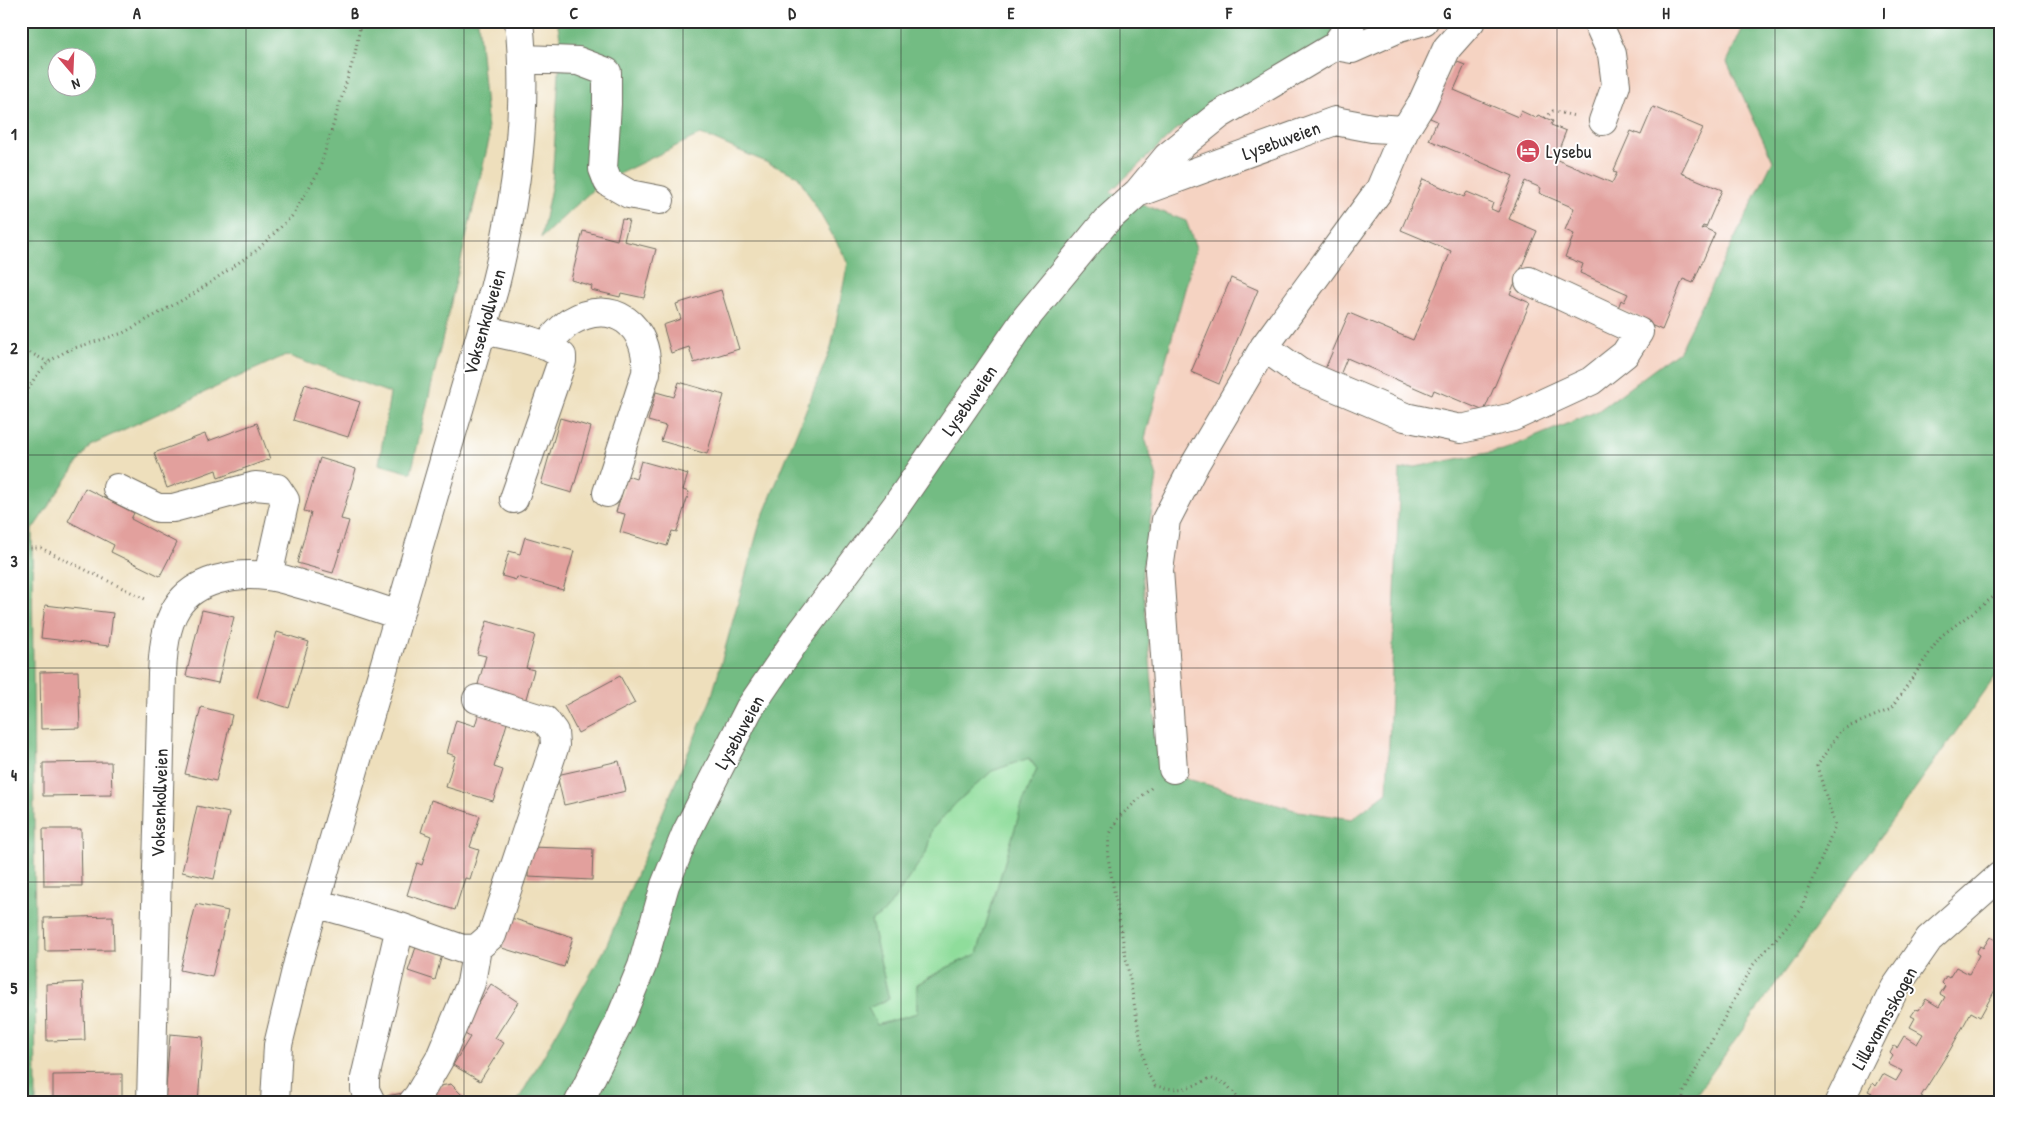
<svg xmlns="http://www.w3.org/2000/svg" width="2021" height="1123" font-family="'Patrick Hand',sans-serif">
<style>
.built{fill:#f5d3c2}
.green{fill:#8fdd9b;stroke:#5d8463}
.forest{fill:#73bc83;stroke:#4f7457;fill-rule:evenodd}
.building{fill:#e2a09d}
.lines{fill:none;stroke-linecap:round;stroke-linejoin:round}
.minor-casing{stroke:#6f6a5e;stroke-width:30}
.path{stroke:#6f6a5e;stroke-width:3;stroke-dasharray:1 4;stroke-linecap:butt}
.minor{stroke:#fff;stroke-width:28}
.grid{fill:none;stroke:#2b2b2b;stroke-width:1;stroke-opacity:0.55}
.labels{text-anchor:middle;stroke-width:4;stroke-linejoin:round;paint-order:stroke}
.street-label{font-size:19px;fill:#2b2b2b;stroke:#fff}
.poi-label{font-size:19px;fill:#2b2b2b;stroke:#fff;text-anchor:start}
.neatline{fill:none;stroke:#2b2b2b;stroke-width:2}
.grid-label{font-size:16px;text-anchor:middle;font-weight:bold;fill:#2b2b2b}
</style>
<rect width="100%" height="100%" fill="#fff"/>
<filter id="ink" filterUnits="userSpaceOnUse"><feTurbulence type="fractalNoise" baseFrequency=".02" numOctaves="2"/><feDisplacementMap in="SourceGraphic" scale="10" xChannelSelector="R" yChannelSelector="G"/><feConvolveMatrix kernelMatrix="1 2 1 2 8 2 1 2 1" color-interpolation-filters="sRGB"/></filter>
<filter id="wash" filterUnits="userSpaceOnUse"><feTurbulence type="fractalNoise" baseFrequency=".0096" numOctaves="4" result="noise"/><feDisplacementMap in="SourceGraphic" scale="20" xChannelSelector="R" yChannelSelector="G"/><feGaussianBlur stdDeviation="1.12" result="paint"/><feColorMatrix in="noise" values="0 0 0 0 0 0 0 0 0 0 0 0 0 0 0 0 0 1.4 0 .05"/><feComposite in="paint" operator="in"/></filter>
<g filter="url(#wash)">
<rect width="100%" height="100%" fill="#eedfbc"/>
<!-- built -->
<path class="built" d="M1357 21H1746L1727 62 1773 161 1679 351 1598 411 1503 450 1400 470 1387 792 1352 819 1298 811 1160 772 1142 572 1157 477 1145 438 1195 248 1110 192 1176 130 1355 24Z"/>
<!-- green -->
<path class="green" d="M1028 758 1037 769 1023 802 977 954 946 968 917 984V1013L877 1025 868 1008 889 999 871 921 886 911 926 853 932 829 956 803 992 771Z"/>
<!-- forest -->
<path class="forest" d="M21 21H478L489 140 411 473 379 464 390 393 286 355 90 445 32 530 36 1102H21ZM58 58H88V88H58Z
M557 21H1357L1355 24 1176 130 1110 192 1186 221 1196 248 1145 438 1157 477 1142 572 1160 771 1298 811 1352 819 1387 792 1400 470 1503 450 1598 411 1679 351 1773 161 1727 62 1746 21H2000V670L1691 1102H517L604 951 711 699 760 523 831 348 848 262 798 176 701 134 600 183 541 238 552 183 561 42ZM1029 758 1037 769 1023 802 977 954 946 968 917 985V1013L877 1025 868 1008 889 999 871 921 886 911 926 853 932 829 956 803 992 771Z"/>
<g id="blocks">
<!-- building -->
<path class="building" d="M1455 61 1465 65 1454 90 1518 117 1521 111 1536 118 1538 115 1553 121 1551 125 1566 131 1555 159 1612 183 1617 173 1613 172 1631 131 1641 135 1653 107 1703 128 1681 173 1722 190 1706 227 1703 226 1701 229 1704 228 1715 233 1693 283 1683 279 1662 330 1646 323 1647 320 1618 308 1621 300 1624 302 1628 294 1580 273 1583 264 1565 257 1574 234 1565 230 1574 208 1539 193 1541 188 1525 181 1509 219 1537 231 1510 294 1530 303 1484 411 1434 390 1432 395 1347 358 1340 375 1325 369 1349 313 1413 340 1451 251 1401 230 1423 179 1464 197 1467 192 1493 203 1491 209 1498 212 1513 176 1429 140 1437 121 1430 118Z
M622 219 629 220 624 241 656 249 644 298 621 293 620 297 591 290 592 286 571 280 583 231 617 240Z
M1231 278 1258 290 1219 384 1191 372Z
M721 290 739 349 694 363 689 347 671 353 663 325 681 319 676 304Z
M679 382 724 395 707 454 661 441 666 426 648 421 656 392 674 397Z
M305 384 360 402 348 437 293 420Z
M560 418 591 427 572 493 541 484Z
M257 423 270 459 218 478 216 470 167 488 154 453 205 434 208 441Z
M320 458 356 469 341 519 349 521 333 573 297 563 311 513 304 511Z
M641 461 688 474 683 490 689 492 677 532 672 531 667 546 620 532 625 514 616 512 627 476 636 479Z
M85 488 134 513 131 519 177 543 160 576 111 552 114 545 68 521Z
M525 537 574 551 563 590 517 577 516 580 502 576 509 551 520 554Z
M45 605 113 613 109 646 41 638Z
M202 610 234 617 218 683 186 676Z
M487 621 535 635 526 668 534 670 525 702 477 688 486 656 477 654Z
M277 632 309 642 289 708 257 698Z
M78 671 80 728 41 729 40 672Z
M620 676 635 703 578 733 564 706Z
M201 707 232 715 216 781 185 774Z
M479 712 508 720 494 767 503 770 493 801 446 787 455 756 447 753 456 720 475 726Z
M619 761 626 791 564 805 557 775Z
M111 762 112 795 43 796V763Z
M431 800 480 816 470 847 479 850 470 879 465 878 455 910 407 895 417 863 422 865 431 836 421 832Z
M197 806 229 813 214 879 182 872Z
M43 829H81L82 886H44Z
M529 847 593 849 592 880 528 877Z
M196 904 228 911 212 977 180 970Z
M113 916 114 950 45 951 44 918Z
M511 918 573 937 564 967 502 948Z
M1990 937 2000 942V981L1980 1017 1971 1012 1950 1050 1921 1096 1923 1097 1920 1102H1867L1872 1093 1868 1091 1873 1083 1876 1086 1883 1074 1896 1081 1902 1071 1888 1064 1893 1056 1890 1053 1894 1046 1897 1048 1904 1036 1917 1044 1923 1034 1910 1027 1915 1018 1911 1016 1916 1009 1919 1010 1926 999 1939 1007 1945 997 1940 994 1945 986 1942 983 1946 976 1949 978 1956 967 1969 974 1979 955 1976 953 1980 946 1983 948Z
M416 947 442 955 435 980 408 971Z
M83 982 85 1040 47 1041 46 984Z
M491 984 518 1002 495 1038 504 1043 480 1081 453 1065 470 1037 460 1031Z
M170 1034 203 1037 198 1102H165Z
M122 1074V1102H53V1075Z
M451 1084 469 1102H385L387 1096Z"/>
</g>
</g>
<g filter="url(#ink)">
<use href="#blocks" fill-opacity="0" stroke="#6f6a5e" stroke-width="1"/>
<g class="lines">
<!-- minor casing -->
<g class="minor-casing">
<path id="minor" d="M1597 21 1612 54 1616 85 1603 121
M1335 46 1352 21
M523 59 578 61 607 72V104L603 169 608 182 629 194 660 200
M1405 130 1422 103 1447 48 1471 21
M1138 192 1167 157 1219 115 1335 46 1352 49 1399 28 1424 21
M482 330C504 335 546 340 562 356V361L514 499
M545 346C553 338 561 328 570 322 613 296 650 326 646 373L607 493
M1264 347 1299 372 1405 417 1461 429 1513 417 1591 381 1625 354 1639 332 1529 281
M117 488 158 508H173L255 486 277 488 285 500 268 576
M315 903 400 927 462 949 477 948 492 935 555 745 554 732 545 720 477 699
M151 1102 162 674C163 652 165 626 177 607 195 579 236 572 267 576 278 577 289 581 300 584 333 593 366 604 398 615
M275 1102 278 1045 298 962 494 289C516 201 529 112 519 21
M371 1102 365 1090V1078L400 927
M413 1102 418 1096 439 1060 471 983 477 948
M579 1102 618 1024 642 966 665 885 686 833 749 709 798 637 896 506 1026 318 1106 221 1137 193 1335 121 1372 128 1405 130 1380 189 1264 347 1195 464 1166 520 1159 570 1173 769
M1839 1102 1895 988 1929 939 2000 876"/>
</g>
<!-- path -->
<path class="path" d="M1545 118 1553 111 1575 116
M21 348 48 362
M21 402 34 379 48 362 68 350 123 333 195 293 257 250 292 216 319 171 355 54 361 21
M21 550 25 548H41L147 600
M1151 788 1118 818 1109 836 1108 857 1146 1070 1155 1086C1180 1091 1187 1090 1210 1078L1226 1084 1242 1102
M1682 1102 1684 1092 1753 965 1800 911 1835 826 1817 766 1841 730 1891 709 1941 636 2000 592"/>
<!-- minor -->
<use href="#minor" class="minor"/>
</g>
</g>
<!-- grid -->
<path class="grid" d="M246 21V1102M464 21V1102M683 21V1102M901 21V1102M1120 21V1102M1338 21V1102M1557 21V1102M1775 21V1102M21 241H2000M21 455H2000M21 668H2000M21 882H2000"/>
<!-- icons -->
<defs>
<g id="hotel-disc" transform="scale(1.25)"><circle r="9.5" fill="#d1495b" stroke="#fff"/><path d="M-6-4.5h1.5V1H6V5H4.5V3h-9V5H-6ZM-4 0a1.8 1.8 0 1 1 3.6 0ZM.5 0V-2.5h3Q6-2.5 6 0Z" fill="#fff"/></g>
</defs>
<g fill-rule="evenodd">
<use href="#hotel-disc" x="1528" y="151"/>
</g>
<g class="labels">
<!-- street labels -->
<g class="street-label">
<text transform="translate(1281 140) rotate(-20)" y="7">Lysebuveien</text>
<text transform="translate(484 322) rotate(-74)" y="7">Voksenkollveien</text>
<text transform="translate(969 400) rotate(-55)" y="7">Lysebuveien</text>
<text transform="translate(739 732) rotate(-61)" y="7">Lysebuveien</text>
<text transform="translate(159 803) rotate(-88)" y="7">Voksenkollveien</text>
<text transform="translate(1884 1018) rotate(-61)" y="7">Lillevannsskogen</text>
</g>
<!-- poi labels -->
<g class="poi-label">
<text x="1546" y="158">Lysebu</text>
</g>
</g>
<!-- margin -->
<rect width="2021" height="1123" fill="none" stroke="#fff" stroke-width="55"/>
<!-- north arrow -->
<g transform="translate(72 72) rotate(161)"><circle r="24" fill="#ffffff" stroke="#aaaaaa"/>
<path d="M0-4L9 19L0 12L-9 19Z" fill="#d1495b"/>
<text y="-8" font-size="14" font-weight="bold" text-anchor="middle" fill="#2b2b2b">N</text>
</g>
<rect x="28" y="28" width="1966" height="1068" class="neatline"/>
<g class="grid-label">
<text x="137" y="19">A</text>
<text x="355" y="19">B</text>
<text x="574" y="19">C</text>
<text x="792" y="19">D</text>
<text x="1011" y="19">E</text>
<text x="1229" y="19">F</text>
<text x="1447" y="19">G</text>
<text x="1666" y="19">H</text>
<text x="1884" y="19">I</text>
<text x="14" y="140">1</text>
<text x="14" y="354">2</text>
<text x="14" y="567">3</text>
<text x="14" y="781">4</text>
<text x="14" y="994">5</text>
</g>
</svg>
